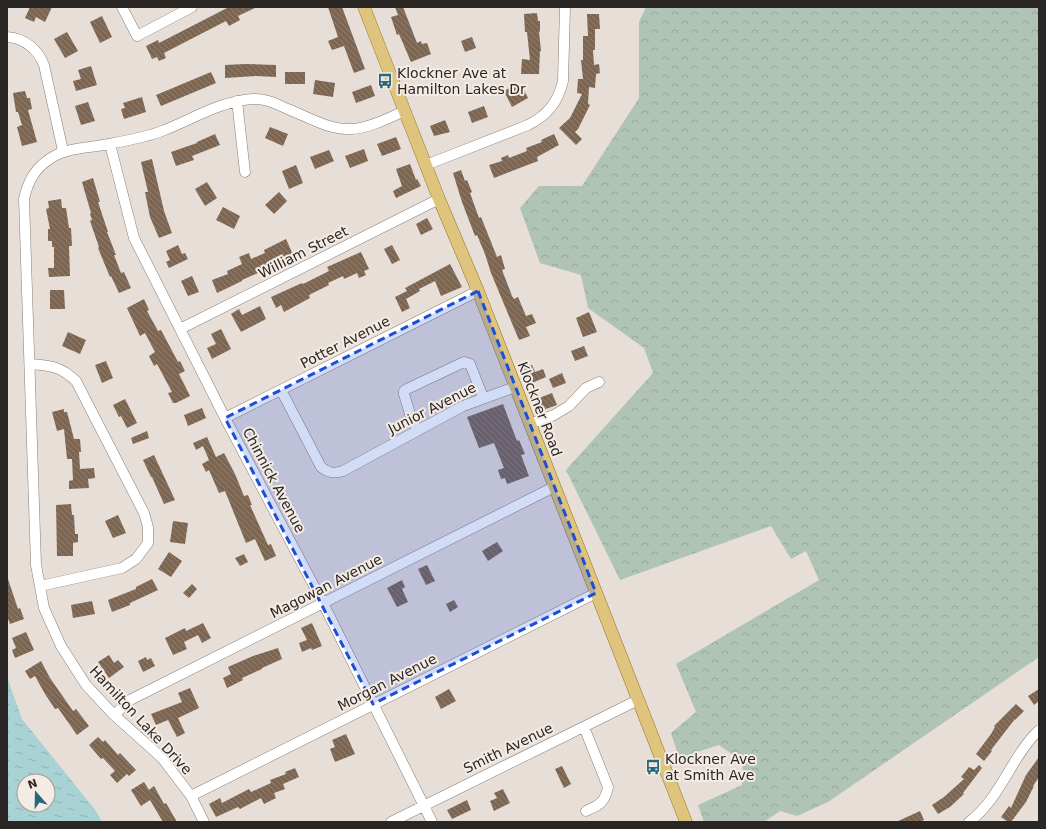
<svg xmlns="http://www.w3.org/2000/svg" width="1046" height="829" font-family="'DejaVu Sans',sans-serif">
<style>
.forest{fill:url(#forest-crowns)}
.water{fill:url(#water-ripples);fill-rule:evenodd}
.building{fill:url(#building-back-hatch)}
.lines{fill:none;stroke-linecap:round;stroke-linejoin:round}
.minor-casing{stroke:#867e78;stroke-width:11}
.major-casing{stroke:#927326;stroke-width:13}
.minor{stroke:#fff;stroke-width:10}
.major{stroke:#dfc47d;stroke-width:12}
.marked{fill:#1d4ed8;fill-opacity:0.2;stroke:#1d4ed8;stroke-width:3;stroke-dasharray:8 5;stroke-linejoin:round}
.labels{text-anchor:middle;stroke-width:4;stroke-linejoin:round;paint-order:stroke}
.poi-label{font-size:14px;fill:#292623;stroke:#f4ebe4;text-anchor:start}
.street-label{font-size:14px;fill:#292623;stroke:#f4ebe4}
</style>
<defs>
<pattern id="forest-crowns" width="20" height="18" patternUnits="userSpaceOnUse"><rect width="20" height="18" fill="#afc4b7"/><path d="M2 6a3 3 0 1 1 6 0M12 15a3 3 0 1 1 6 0" fill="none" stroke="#97a89d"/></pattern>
<pattern id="water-ripples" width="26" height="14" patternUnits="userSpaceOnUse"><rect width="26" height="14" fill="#a8d2d4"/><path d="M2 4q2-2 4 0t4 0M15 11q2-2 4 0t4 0" fill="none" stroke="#91b4b6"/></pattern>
<pattern id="building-back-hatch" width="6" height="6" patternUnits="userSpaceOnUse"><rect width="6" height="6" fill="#7d6550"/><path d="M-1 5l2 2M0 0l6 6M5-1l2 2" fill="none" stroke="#918071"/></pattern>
</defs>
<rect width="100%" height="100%" fill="#e7ded7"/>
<!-- forest -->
<path class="forest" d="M646 7H1039V657L828 802 797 816 780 811 764 822H704L698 805 742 785 743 762 719 745 679 758 671 733 696 712 676 664 819 580 806 551 791 559 771 526 620 580 566 470 653 373 644 348 588 308 581 275 540 263 520 208 539 186H582L639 98V22Z"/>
<!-- water -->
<path class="water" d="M7 677 22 719 96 811 102 822H7ZM24 781H48V805H24Z"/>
<!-- building -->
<path class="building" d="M30 7H52L45 22 36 17 34 22 25 18Z
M229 7H257L238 16 240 20 229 26 226 21 164 53 166 58 159 61 157 57 152 59 146 46 158 40 159 43Z
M328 7H342L365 69 354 73 344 46 332 50 328 41 338 37Z
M395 7H403L417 43 421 41 422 44 427 43 431 54 411 62 399 34 397 35 391 17 398 15Z
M537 13 538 21H540V31L539 32 541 51H540L539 74H521L522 59 530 60 527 32H525L524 14Z
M587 14H599L600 29H595V50H593L594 65 599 64 600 73 596 74 595 88 589 87 588 104 590 105 578 129 575 132 582 139 576 145 559 128 570 118 582 94 577 93 578 79H583L581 60H583V36H588Z
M102 16 112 37 100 43 90 22Z
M67 32 78 51 65 58 54 39Z
M472 37 476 48 465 52 461 41Z
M245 64 276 65V77L256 76 225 78V65Z
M91 66 97 85 76 91 73 81 81 79 78 70Z
M211 72 216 83 161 106 156 95Z
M285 72H305V84H285Z
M315 80 335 83 333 97 313 94Z
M371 85 375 96 356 103 352 92Z
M515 85 518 90 523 88 528 98 512 107 504 91Z
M25 91 27 98H30L32 109 28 110 37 142 22 146 17 127 22 125 18 112H16L13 93Z
M142 97 146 112 124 119 121 109 125 108 123 103Z
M88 102 95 121 81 125 75 106Z
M484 106 488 117 472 123 468 112Z
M445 120 450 132 434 136 430 126Z
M270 127 288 134 283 146 265 138Z
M215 134 220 145 192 156 194 160 176 166 171 152 197 143V142Z
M554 134 559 145 537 157 538 161 494 178 489 165 502 161 501 158 508 155 509 158 527 151 526 148 542 142 541 140Z
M396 137 401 149 382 156 377 144Z
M364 149 368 161 350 168 345 156Z
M329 150 334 161 315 169 310 157Z
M152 159 164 211 172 233 159 238 150 217 145 192H148L141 162Z
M410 164 416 180 417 179 421 186 396 198 393 191 402 186 396 169Z
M296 165 303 183 289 189 282 171Z
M461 170 465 181 467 180 472 192 470 193 479 218 481 217 497 257 501 255 505 269 502 270 512 296 514 299 518 297 526 316 532 314 536 323 526 327 530 336 519 340 491 273 485 254 477 235 475 236 462 202 453 173Z
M93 178 100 202H98L108 232H107L116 255H114L121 273 124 272 131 288 119 293 111 276 110 277 98 248 99 247 90 221 92 220 90 214 91 213 82 182Z
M207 182 217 198 205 206 195 189Z
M279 192 287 201 274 214 265 205Z
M61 199 62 208H66L69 228H71L72 246H69L70 276 49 277 48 268H54V247H52V241H48V229H50L46 209 49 208 48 201Z
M223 207 240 216 234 229 216 220Z
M427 218 433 229 421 235 416 224Z
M286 239 294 257 242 280V281L217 293 212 280 228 274 227 271 242 264 239 257 249 253 251 259 265 253 264 250Z
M178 245 182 254 185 253 188 259 169 268 166 262 170 260 166 251Z
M392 245 400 260 392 264 384 249Z
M361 252 369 269 364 271 366 275 359 278 357 273 344 279 343 276 328 283 329 285 309 295 310 298 284 312 281 305 276 308 271 297 302 283 303 284 329 271 327 267Z
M450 264 462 287 441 296 435 281 419 289 420 291 406 299 410 308 402 312 395 297 407 291 405 288Z
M192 276 199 292 188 296 181 281Z
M50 290H64L65 309H50Z
M144 299 149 310 147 311 158 331 161 330 178 362 180 361 185 371 179 374 190 396 176 403H173L168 393 172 392 157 364 154 366 149 356 155 352 145 333 140 336 127 308Z
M260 306 266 319 241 332 231 314 239 309 242 315Z
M589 312 597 332 583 337 576 318Z
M221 329 231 349 212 359 207 348 216 344 211 334Z
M68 332 86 340 80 354 62 346Z
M584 346 588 356 575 361 571 351Z
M106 361 113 378 102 383 95 365Z
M532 365 535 372 543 369 546 377 532 383 529 375 527 376 524 368Z
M562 373 566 383 553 388 549 379Z
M552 393 557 405 543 410 539 398Z
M125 399 137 423 127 428 121 416 119 417 113 405Z
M503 404 517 441 519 440 525 454 521 455 529 476 507 484 505 478 501 479 498 470 504 468 494 443 479 448 467 417Z
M202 408 206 418 188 426 184 415Z
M64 409V412H67L74 439H80L81 452H79L80 469 94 468 95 478 88 479 89 488 69 489V481L73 480 72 459H67L64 429 57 431 52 412Z
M147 431 149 438 133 444 131 438Z
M207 437 216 457 224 453 235 474 244 496 248 495 252 505H250L268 545 271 544 276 556 265 561 255 539 246 543 225 491 219 493 209 470 206 472 202 464 209 460 203 446 196 450 193 443Z
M154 455 175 500 164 504 152 477H151L143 460Z
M71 504 72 515H74L75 534H78V542L73 543V556H57L56 505Z
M118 515 126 533 113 538 105 521Z
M173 521 188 523 185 544 170 542Z
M497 542 503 551 488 561 482 551Z
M169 552 182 561 171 577 158 569Z
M244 554 248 562 240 566 235 558Z
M427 565 435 581 426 585 418 569Z
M7 579H8L18 609 20 608 24 619 10 624 7 616Z
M152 579 158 590 130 603V605L112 612 108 600 136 589V587Z
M402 580 405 587 402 589 408 602 397 607 387 588Z
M192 584 197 589 189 598 183 593Z
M454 600 458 607 450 612 446 604Z
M92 601 95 614 73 618 71 605Z
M203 623 211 638 202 643 198 635 184 642 187 649 173 655 165 638 185 628 186 631Z
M312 623 322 646 312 650 311 648 302 652 299 643 307 640 301 628Z
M26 632 34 650 15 658 12 650 16 648 12 638Z
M278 648 282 659 262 668V669L242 678 243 680 227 688 223 678 231 674 228 667 253 656Z
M109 655 114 663 118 660 124 667 109 678 98 662Z
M146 657 147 660 151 658 155 666 143 672 138 661Z
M41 661 50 678 73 711 76 709 89 726 77 735 58 708 55 709 45 694 35 676 30 679 25 671Z
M190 688 199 708 178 718 185 733 177 737 168 720 156 725 151 714 182 702 178 693Z
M449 689 456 701 441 709 435 697Z
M1039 689V701L1034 705 1028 696Z
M1016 704 1024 711 1015 720V719L991 750 992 751 984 761 976 754 991 734 995 727 994 726Z
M346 734 355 754 335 762 330 749 335 747 332 740Z
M98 737 103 742 105 740 118 755 120 753 136 770 129 776 127 774 117 783 110 775 115 771 103 758 101 759 89 745Z
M1039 757V777L1033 786H1034L1026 802 1011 822H1008L1001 817 1009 806 1011 808 1026 775Z
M979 765 982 768 963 793 964 794 950 807 938 814 932 805 944 797 964 779 961 777 969 767 974 770Z
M562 766 571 784 564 788 555 769Z
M295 768 299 777 283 784 285 789 274 793 276 798 264 804 261 798 240 809 238 807 216 817 209 804 220 798 222 803 249 789 251 792 271 783 270 780 286 774 285 772Z
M144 782 149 790 154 786 164 804 166 803 177 822H163L150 800 141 806 131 790Z
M503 789 510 803 494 811 490 801 497 798 494 793Z
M467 800 471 810 452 819 447 810Z
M920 811 924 820 920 822H896Z"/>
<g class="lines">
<!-- minor casing -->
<g class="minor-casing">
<path id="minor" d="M122 7 137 36 192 7
M7 37C25 38 38 50 44 65L63 151
M237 101 245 172
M110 144 134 238 225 418 323 603 432 822
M426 165 528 125C548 115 558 102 563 81L565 7
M180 329 439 199
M30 364C52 366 60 366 76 381L144 513 148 527V543L136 559 122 568 40 586
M281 390 321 467C328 473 334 474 343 471L463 406 515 387
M225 418 478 291
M530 424 554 415 569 406 586 388 599 382
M417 430 410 414 404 394V391L407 389 464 362 470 364 483 397
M114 715 130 700 554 487
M584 727 608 787C605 802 600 805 586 811
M191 796 596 593
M204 822 191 796 162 758 114 715 86 685 61 646 44 608 36 565 24 199C28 181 35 168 51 158 68 147 90 148 109 144 125 141 147 137 162 131 191 120 220 101 253 99 266 98 278 105 290 110 308 117 329 130 350 129 367 129 389 118 404 111
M391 822 638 700
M969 822C1001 798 1011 757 1039 730"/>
</g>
<!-- major casing -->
<g class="major-casing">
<path id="major" d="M364 7 439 199 478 291 686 822"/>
</g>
<!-- minor -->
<use href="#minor" class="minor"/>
<!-- major -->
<use href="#major" class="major"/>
</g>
<!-- marked area -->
<path class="marked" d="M478 291 596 593 373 704 225 418Z"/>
<!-- icons -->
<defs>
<g id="bus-bare" transform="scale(1.2)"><path d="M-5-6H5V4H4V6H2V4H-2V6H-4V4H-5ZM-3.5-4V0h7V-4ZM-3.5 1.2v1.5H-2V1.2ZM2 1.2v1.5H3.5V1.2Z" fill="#25697a" stroke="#f4ebe4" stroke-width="2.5" paint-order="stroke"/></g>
</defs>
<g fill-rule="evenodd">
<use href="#bus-bare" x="385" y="81"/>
<use href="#bus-bare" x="653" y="767"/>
</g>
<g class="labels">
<!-- poi labels -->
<g class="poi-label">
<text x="397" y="78">Klockner Ave at<tspan x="397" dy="16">Hamilton Lakes Dr</tspan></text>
<text x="665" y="764">Klockner Ave<tspan x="665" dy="16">at Smith Ave</tspan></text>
</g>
<!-- street labels -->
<g class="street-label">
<text transform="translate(303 252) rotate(-27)" y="5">William Street</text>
<text transform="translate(345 342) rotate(-27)" y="5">Potter Avenue</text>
<text transform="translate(432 408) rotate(-27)" y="5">Junior Avenue</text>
<text transform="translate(540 409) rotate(69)" y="5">Klockner Road</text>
<text transform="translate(274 480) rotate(62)" y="5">Chinnick Avenue</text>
<text transform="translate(326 586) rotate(-27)" y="5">Magowan Avenue</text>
<text transform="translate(387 682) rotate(-27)" y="5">Morgan Avenue</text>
<text transform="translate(141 720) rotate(47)" y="5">Hamilton Lake Drive</text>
<text transform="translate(508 748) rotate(-26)" y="5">Smith Avenue</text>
</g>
</g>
<!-- border -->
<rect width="1046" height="829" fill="none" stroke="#292623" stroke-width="16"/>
<!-- north arrow -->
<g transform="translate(36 793) rotate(340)"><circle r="19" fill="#f4ebe4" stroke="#a39c97"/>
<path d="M0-3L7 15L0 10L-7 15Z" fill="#25697a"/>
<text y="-6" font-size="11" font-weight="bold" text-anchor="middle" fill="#292623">N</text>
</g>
</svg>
